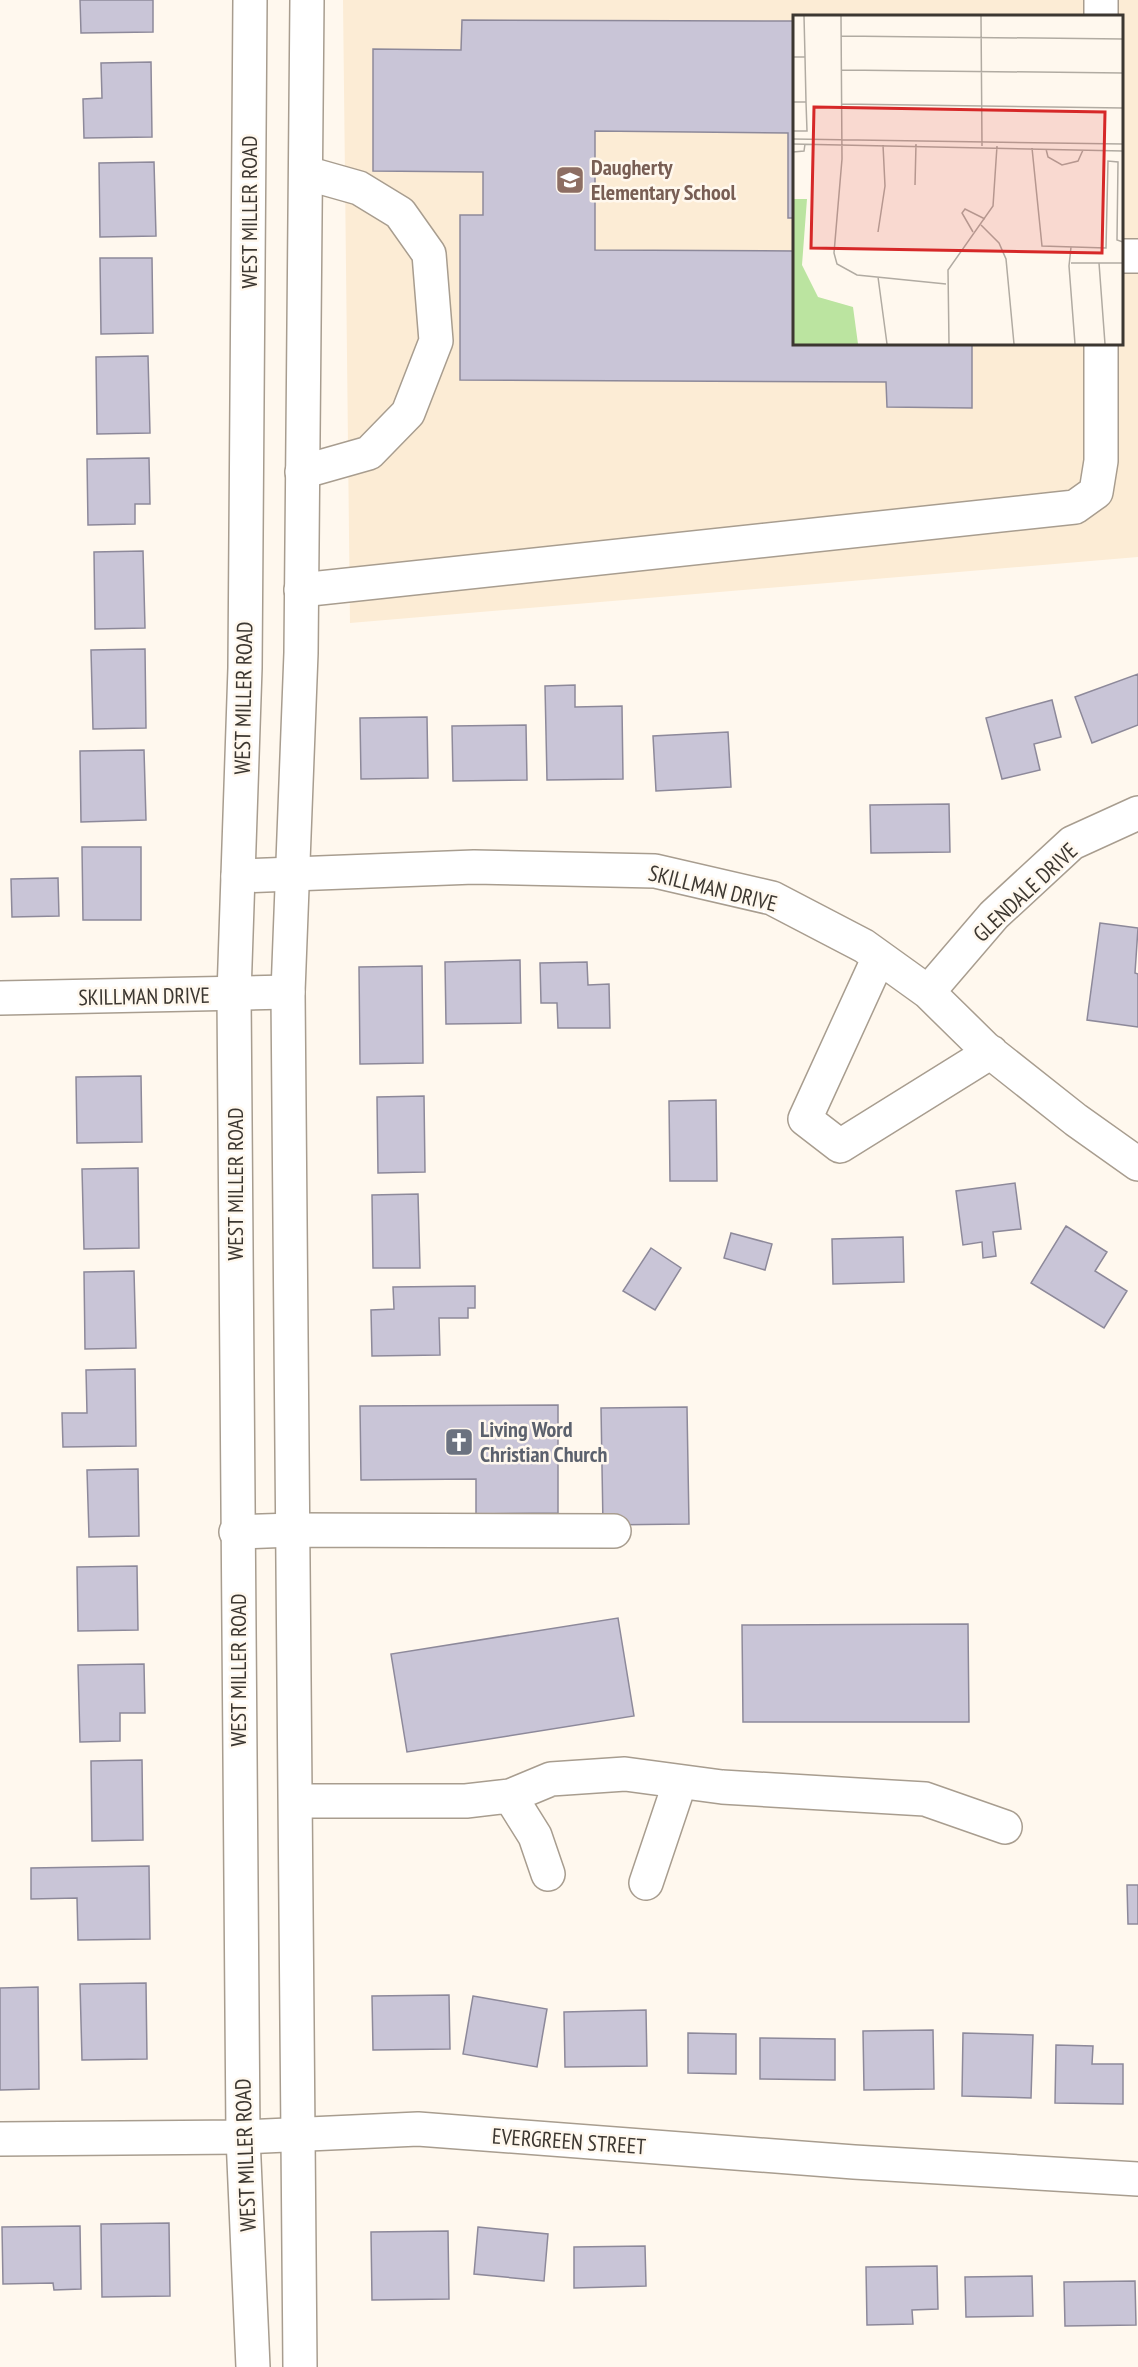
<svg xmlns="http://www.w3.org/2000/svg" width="1138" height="2367" font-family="'PT Sans Narrow',sans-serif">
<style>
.built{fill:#fcecd5;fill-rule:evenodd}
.building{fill:#c9c5d7;stroke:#8d899a;stroke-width:1.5}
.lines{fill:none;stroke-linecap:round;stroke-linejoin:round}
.minor-casing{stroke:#a89d8f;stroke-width:36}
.major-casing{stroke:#a89d8f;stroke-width:36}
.minor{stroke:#fff;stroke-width:33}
.major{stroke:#fff;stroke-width:33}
.labels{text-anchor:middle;stroke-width:5;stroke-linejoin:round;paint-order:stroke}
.education-label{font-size:22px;font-weight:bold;fill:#785e54;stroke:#fff8ee;text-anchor:start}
.street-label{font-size:22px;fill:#3c3731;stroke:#fff8ee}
.worship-label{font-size:22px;font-weight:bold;fill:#5b616d;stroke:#fff8ee;text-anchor:start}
.inset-road{fill:none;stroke:#b1aba2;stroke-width:1.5}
.view{fill:#d62828;fill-opacity:0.15;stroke:#d62828;stroke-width:3}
.inset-edge{fill:none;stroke:#3c3731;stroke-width:3}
</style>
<rect width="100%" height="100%" fill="#fff8ee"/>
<!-- built -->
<path class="built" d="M343 0H1138V557L350 623ZM794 16H1122V344H794Z"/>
<!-- building -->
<path class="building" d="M80 0H153V32L81 33Z
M462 20 794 21V218H788V133L595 131V250L794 251V344H972V408L887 407 886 382 460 380V215H483V172L373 171V49L461 50Z
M151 62 152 137 84 138 83 99 102 98 101 63Z
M154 162 156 236 100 237 99 163Z
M100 258H152L153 333 101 334Z
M148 356 150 433 97 434 96 357Z
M149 458 150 504H135V524L88 525 87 459Z
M143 551 145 628 95 629 94 552Z
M145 649 146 728 93 729 91 650Z
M1138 674V725L1092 743 1075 697Z
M575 685V707L622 706 623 779 547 780 545 686Z
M1052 700 1061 737 1034 744 1040 770 1002 779 986 718Z
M427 717 428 778 361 779 360 718Z
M526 725 527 780 453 781 452 726Z
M728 732 731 787 656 791 653 736Z
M144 750 146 820 81 822 80 751Z
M949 804 950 852 871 853 870 805Z
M82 847H141V920H83Z
M58 878 59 916 12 917 11 879Z
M1100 923 1138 928 1135 973 1138 974V1027L1087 1020Z
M520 960 521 1023 446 1024 445 962Z
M587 962 588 985 609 984 610 1028H558L557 1003H541L540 963Z
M422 966 423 1063 360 1064 359 967Z
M141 1076 142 1142 77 1143 76 1077Z
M424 1096 425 1172 378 1173 377 1097Z
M716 1100 717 1181H670L669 1101Z
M138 1168 139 1248 84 1249 82 1169Z
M1015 1183 1021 1229 993 1232 996 1256 983 1258 982 1242 963 1245 956 1191Z
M418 1194 420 1268H373L372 1195Z
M1066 1226 1107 1252 1095 1271 1127 1291 1104 1328 1031 1283Z
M731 1233 772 1244 765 1270 724 1258Z
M903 1237 904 1282 833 1284 832 1239Z
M651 1248 681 1268 655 1310 623 1291Z
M134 1271 136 1348 85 1349 84 1272Z
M475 1286V1308H468V1318H439L440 1355 372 1356 371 1310 394 1309 393 1287Z
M135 1369 136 1446 63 1447 62 1413H87L86 1370Z
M558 1405V1513L476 1514V1479L361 1480 360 1406Z
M687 1407 689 1524 603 1525 601 1408Z
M138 1469 139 1536 89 1537 87 1470Z
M137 1566 138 1630 78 1631 77 1567Z
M618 1618 634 1716 407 1752 391 1654Z
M968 1624 969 1722H743L742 1625Z
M144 1664 145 1713H120V1741L80 1742 78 1665Z
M142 1760 143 1840 92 1841 91 1761Z
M149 1866 150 1939 78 1940 77 1898 31 1899V1868Z
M1127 1885H1138V1924H1128Z
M146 1983 147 2059 82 2060 80 1984Z
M38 1987 39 2089 0 2090V1988Z
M449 1995 450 2049 373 2050 372 1996Z
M473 1996 547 2009 537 2067 463 2054Z
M646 2010 647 2066 565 2067 564 2012Z
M933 2030 934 2089 864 2090 863 2031Z
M688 2033 736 2034V2074L688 2073Z
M963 2033 1033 2035 1031 2098 962 2096Z
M760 2038 835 2039V2080L760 2079Z
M1056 2045 1093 2046 1092 2064H1123V2104L1055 2103Z
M169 2223 170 2296 102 2297 101 2224Z
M80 2226 81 2289 54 2290 53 2283 3 2284 2 2227Z
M478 2227 548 2234 544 2281 474 2274Z
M448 2231 449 2299 372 2300 371 2232Z
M645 2246 646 2286 574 2288V2247Z
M937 2266 938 2309 912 2310 913 2324 867 2325 866 2267Z
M1032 2276 1033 2316 966 2317 965 2277Z
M1135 2281 1136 2325 1065 2326 1064 2282Z"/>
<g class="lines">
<!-- minor casing -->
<g class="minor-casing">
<path id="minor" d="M1101 0V16
M1122 256H1138
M302 472 369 453 408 413 436 341 429 254 400 213 359 188 306 173
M301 590 1075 507 1096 492 1101 461V344
M238 876 474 867 655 871 772 898 864 946 928 992 985 1048 1076 1120 1138 1164
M879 957 805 1119 840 1146 991 1052
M928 992 994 915 1072 843 1138 813
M0 998 288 992
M236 1532 293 1530 614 1531
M510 1796 535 1836 548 1874
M296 1801H466L510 1796 551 1779 625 1774 722 1787 925 1799 1005 1827
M646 1883 680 1782
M0 2139 243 2137 418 2129 854 2162 1138 2179"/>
</g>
<!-- major casing -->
<g class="major-casing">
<path id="major" d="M250 0 245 668 234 994 243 2137 253 2367
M300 2367 288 992 301 653 307 0"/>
</g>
<!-- minor -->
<use href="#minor" class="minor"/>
<!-- major -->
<use href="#major" class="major"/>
</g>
<!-- icons -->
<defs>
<g id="school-square" transform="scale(1.5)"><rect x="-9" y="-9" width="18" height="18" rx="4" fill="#8d6e63" stroke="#fff8ee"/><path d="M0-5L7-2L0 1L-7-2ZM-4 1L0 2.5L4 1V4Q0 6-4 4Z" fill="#fff"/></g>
<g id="church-square" transform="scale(1.5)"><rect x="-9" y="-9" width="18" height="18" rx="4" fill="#6b7280" stroke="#fff8ee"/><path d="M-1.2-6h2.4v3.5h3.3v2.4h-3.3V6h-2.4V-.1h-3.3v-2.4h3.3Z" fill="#fff"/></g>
</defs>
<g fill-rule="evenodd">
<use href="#school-square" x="570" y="180"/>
<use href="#church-square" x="459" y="1442"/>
</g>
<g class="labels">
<!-- education labels -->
<g class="education-label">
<text x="591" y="175">Daugherty<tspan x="591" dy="25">Elementary School</tspan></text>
</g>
<!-- street labels -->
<g class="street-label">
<text transform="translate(249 212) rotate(-90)" y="8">WEST MILLER ROAD</text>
<text transform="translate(243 698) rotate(-89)" y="8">WEST MILLER ROAD</text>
<text transform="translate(713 888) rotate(14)" y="8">SKILLMAN DRIVE</text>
<text transform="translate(1025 892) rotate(-43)" y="8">GLENDALE DRIVE</text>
<text transform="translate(144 996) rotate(-1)" y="8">SKILLMAN DRIVE</text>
<text transform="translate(235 1184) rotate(-90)" y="8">WEST MILLER ROAD</text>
<text transform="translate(238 1670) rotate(-90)" y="8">WEST MILLER ROAD</text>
<text transform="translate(569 2141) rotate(4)" y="8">EVERGREEN STREET</text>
<text transform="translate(245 2155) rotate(-92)" y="8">WEST MILLER ROAD</text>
</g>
<!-- worship labels -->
<g class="worship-label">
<text x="480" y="1437">Living Word<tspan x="480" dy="25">Christian Church</tspan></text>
</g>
</g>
<!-- overview -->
<g transform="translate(793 15)">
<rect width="330" height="330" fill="#fff8ee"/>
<path d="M0 184H14L9 250 25 282 60 292 65 329H0Z" fill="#bbe4a0"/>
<path class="inset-road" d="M48 1 49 144 41 238 44 249 64 260 153 269M188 1 189 131M48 21 330 24M0 42H12L11 1M12 42 13 87M49 55 330 58M0 87H13L14 116H0M49 89 330 93M0 124 330 129M0 129 330 136M239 133 249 231 313 233 315 146 325 147 324 225 330 227M253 134 255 142 269 150 285 146 290 135M0 137 11 136 12 129M122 170 123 129M188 210 206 228 213 244 221 329M85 217 92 171 90 130M180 217 169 198 172 194 192 204M278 232 276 251 282 329M278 248H330M306 248 312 329M85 262 94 329M156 329 155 255 200 191 204 131"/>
<path class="view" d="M21 92 312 97 309 238 18 233Z"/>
<rect width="330" height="330" class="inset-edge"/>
</g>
</svg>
